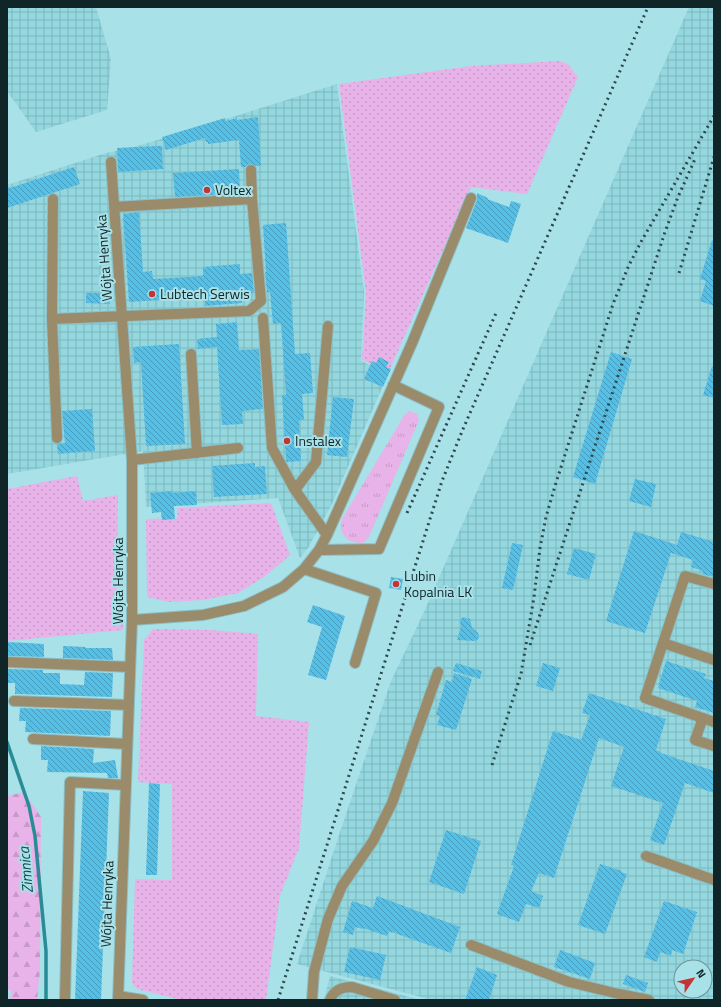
<svg xmlns="http://www.w3.org/2000/svg" width="721" height="1007" font-family="'Titillium Web',sans-serif">
<style>
.industrial{fill:url(#industrial-grid);fill-rule:evenodd}
.grass{fill:url(#grass-tufts)}
.forest{fill:url(#forest-firs)}
.garden{fill:url(#garden-dots)}
.lines{fill:none;stroke-linecap:round;stroke-linejoin:round}
.stream{stroke:#298b96;stroke-width:3.5}
.building{fill:url(#building-back-hatch)}
.minor-casing{stroke:#8dbfc5;stroke-width:12}
.minor{stroke:#9a8b6a;stroke-width:10}
.rail{stroke:#2c494c;stroke-width:3;stroke-dasharray:2 4;stroke-linecap:butt}
.poi-dot{fill:#c33434;stroke:#a9e1e8;stroke-width:1.5}
.labels{text-anchor:middle;stroke-width:4;stroke-linejoin:round;paint-order:stroke}
.poi-label{font-size:14px;fill:#0f2528;stroke:#a9e1e8;text-anchor:start}
.street-label{font-size:14px;fill:#0f2528;stroke:#a9e1e8}
.water-label{font-size:15px;font-style:italic;fill:#12494f;stroke:#a9e1e8}
</style>
<defs>
<pattern id="industrial-grid" width="8" height="8" patternUnits="userSpaceOnUse"><rect width="8" height="8" fill="#94d7df"/><path d="M0 4h8M4 0v8" fill="none" stroke="#7eb8bf"/></pattern>
<pattern id="grass-tufts" width="24" height="20" patternUnits="userSpaceOnUse"><rect width="24" height="20" fill="#e7b3e8"/><path d="M3 7l-1-3M5 7V3M7 7l1-3M15 17l-1-3M17 17v-4M19 17l1-3" fill="none" stroke="#c59ac7"/></pattern>
<pattern id="forest-firs" width="22" height="20" patternUnits="userSpaceOnUse"><rect width="22" height="20" fill="#e7b3e8"/><path d="M5 1l3.5 6h-7zM16 11l3.5 6h-7z" fill="#c59ac7"/></pattern>
<pattern id="garden-dots" width="8" height="8" patternUnits="userSpaceOnUse"><rect width="8" height="8" fill="#e7b3e8"/><path d="M2 2h.1M6 6h.1" fill="none" stroke="#c59ac7" stroke-width="1.8" stroke-linecap="round"/></pattern>
<pattern id="building-back-hatch" width="6" height="6" patternUnits="userSpaceOnUse"><rect width="6" height="6" fill="#56bfe6"/><path d="M-1 5l2 2M0 0l6 6M5-1l2 2" fill="none" stroke="#469bba"/></pattern>
</defs>
<rect width="100%" height="100%" fill="#a9e1e8"/>
<!-- industrial -->
<path class="industrial" d="M7 7H96L111 59 107 110 36 132 7 91Z
M689 7H714V1000H432L297 964 340 832 391 681 424 612ZM681 967H705V991H681Z
M337 84 364 292 361 361 388 374 332 504 308 548 300 558 278 498 146 507 143 451 7 474V185L106 153 130 148 185 132Z
M330 976 421 1000H324Z"/>
<!-- grass -->
<path class="grass" d="M409 411 417 414 419 420 369 537 363 543C348 543 338 536 342 519L405 414Z"/>
<!-- forest -->
<path class="forest" d="M24 792 41 817 40 971 37 1000H10L11 991 7 988V796Z"/>
<!-- garden -->
<path class="garden" d="M560 61 568 64 578 77 527 194 471 187 389 371 362 360 366 293 339 84 471 66Z
M77 476 83 501 118 495 117 591H122L123 630 7 641V489Z
M271 503 290 555 264 577 238 593 203 600 169 602 147 597 146 519 178 518 177 508Z
M153 629 211 630 258 634 256 716 309 722 299 848 280 895 266 1000H182L137 989 132 983 135 879 172 880V784L138 782 144 640Z"/>
<g class="lines">
<!-- stream -->
<path class="stream" d="M7 742 29 806 35 836 46 951V1000"/>
</g>
<!-- building -->
<path class="building" d="M258 117 261 166H256L250 164 245 167H241L239 140 208 144V142H206L205 138 166 150 162 137 225 118 226 121 237 118V120Z
M157 146H162L163 169 118 172 117 148Z
M74 167 80 184 7 208V189Z
M239 169 240 193 175 197 173 173Z
M477 193 488 198 487 199 509 207 511 201 521 204 508 243 466 228 477 200Z
M139 212 143 272 152 271 153 279 203 276V267L240 264V274L252 273 254 293 241 294 242 303 205 306V297L129 302 123 214Z
M286 223 295 354 310 353 313 393 302 394 304 420H299L301 461 287 462 286 460 282 395H286L281 323 273 324 270 292H267L265 272H266L263 225Z
M712 240 714 241V306L700 301 706 281 700 279Z
M86 293H109L110 304 86 303Z
M237 322 239 350 259 349 263 409 242 411 243 424 222 425 217 347 198 349 197 339 217 337 216 324Z
M179 344 185 444 146 446 141 362 134 363 133 347Z
M611 352 632 359 595 484 573 477Z
M379 357 389 362 386 367 391 369 383 387 364 379 372 361 376 363Z
M712 366 714 367V398L703 395Z
M333 397 354 399 347 457 327 455Z
M92 409 95 451 58 454 57 444 65 443 62 411Z
M255 463V467L265 466 267 494 214 497 212 466Z
M635 479 656 484 651 507 629 501Z
M173 491V493L196 491 197 505 174 506 175 519 162 520 161 512 152 513 150 493Z
M634 531 677 545 681 532 714 542V577L702 574 703 571 691 567 693 560 671 553 645 633 606 621Z
M512 543 523 545 513 590 502 588Z
M574 548 596 554 589 580 567 574Z
M391 577 403 579 401 590 389 588Z
M313 605 345 616 326 680 308 675 322 627 307 622Z
M463 617 470 619 472 628 478 633 479 638 476 641 457 640 461 627 460 620Z
M7 642 44 644V657L7 656Z
M63 646 86 647 85 648H112L113 660 63 658Z
M666 661 706 674 704 678 714 681V713L695 707 697 701 658 688Z
M456 663 482 671 480 679 453 671Z
M543 663 560 668 553 691 536 686Z
M7 669 43 670V673H60V684L84 685 85 672 113 673 112 697 15 694V683H7Z
M454 673 472 679 456 730 437 725 440 716 436 715 446 680 452 682Z
M589 693 666 719 656 750 661 752V753L714 771V793L685 783 664 845 650 840 663 803 611 786 624 747 599 738 554 878 539 873 531 891 543 896 539 908 526 904 519 922 497 914 514 866 511 865 553 731 581 740 590 715 582 713Z
M20 708 111 711 110 736 25 732 26 721H19Z
M41 746 94 749 93 763 115 760 118 778H108L107 773 47 772 48 760H41Z
M149 783 160 784 157 875H146Z
M83 791 109 793 101 1000H75Z
M446 830 481 841 464 894 429 882Z
M600 864 622 871 621 872 627 874 605 934 578 925Z
M377 896 460 927 451 953 389 931 387 936 363 928V929L355 927 353 935 343 932 352 901 373 908Z
M664 901 697 912 683 954 672 950 671 956 660 952 657 962 644 957Z
M350 947 386 955 380 980 344 972Z
M560 950 595 963 590 979 554 967Z
M477 967 497 975 489 1000H465Z
M626 975 648 983 645 992 623 984Z"/>
<g class="lines">
<!-- minor casing -->
<g class="minor-casing">
<path id="minor" d="M111 162 132 460V620L118 1000
M53 199 52 319 57 438
M114 207 252 199 251 170
M263 318 272 448 295 490 327 535
M52 319 249 311 261 301 252 199
M191 354 197 453
M132 460 238 448
M295 490 316 462 328 326
M319 550 379 549 439 407 393 385
M304 569 376 593 355 663
M132 620 203 615 244 606 283 587 304 569 319 550 327 535 412 343 471 198
M663 643 685 576 714 584
M714 660 663 643 645 698 714 722
M7 662 130 667
M14 701 129 705
M703 718 695 740 714 746
M33 739 127 744
M646 856 714 880
M471 945 569 982 619 994 649 1000
M118 996 143 1000
M65 999 70 782 126 785
M312 1000 314 972 328 919 342 886 373 841 392 803 438 672
M330 1000C334 990 341 987 352 987L395 1000"/>
</g>
<!-- minor -->
<use href="#minor" class="minor"/>
<!-- rail -->
<path class="rail" d="M679 273 714 157
M407 513 497 311
M530 645 665 232 678 197 696 157
M492 765 521 674 534 597 540 548 546 517 555 486 613 304 629 265 642 240 714 116
M278 1000 442 481 463 429 648 7"/>
</g>
<!-- markers -->
<g class="poi-dot">
<circle cx="207" cy="190" r="4"/>
<circle cx="152" cy="294" r="4"/>
<circle cx="287" cy="441" r="4"/>
<circle cx="396" cy="584" r="4"/>
</g>
<g class="labels">
<!-- poi labels -->
<g class="poi-label">
<text x="215" y="195">Voltex</text>
<text x="160" y="299">Lubtech Serwis</text>
<text x="295" y="446">Instalex</text>
<text x="404" y="581">Lubin<tspan x="404" dy="16">Kopalnia LK</tspan></text>
</g>
<!-- street labels -->
<g class="street-label">
<text transform="translate(104 258) rotate(-94)" y="5">Wójta Henryka</text>
<text transform="translate(118 581) rotate(-90)" y="5">Wójta Henryka</text>
<text transform="translate(107 904) rotate(-88)" y="5">Wójta Henryka</text>
</g>
<!-- water labels -->
<g class="water-label">
<text transform="translate(26 870) rotate(-95)" y="5">Zimnica</text>
</g>
</g>
<!-- border -->
<rect width="721" height="1007" fill="none" stroke="#0f2528" stroke-width="16"/>
<!-- north arrow -->
<g transform="translate(693 979) rotate(56)"><circle r="19" fill="#a9e1e8" stroke="#6b969b"/>
<path d="M0-3L7 15L0 10L-7 15Z" fill="#c33434"/>
<text y="-6" font-size="11" font-weight="bold" text-anchor="middle" fill="#0f2528">N</text>
</g>
</svg>
